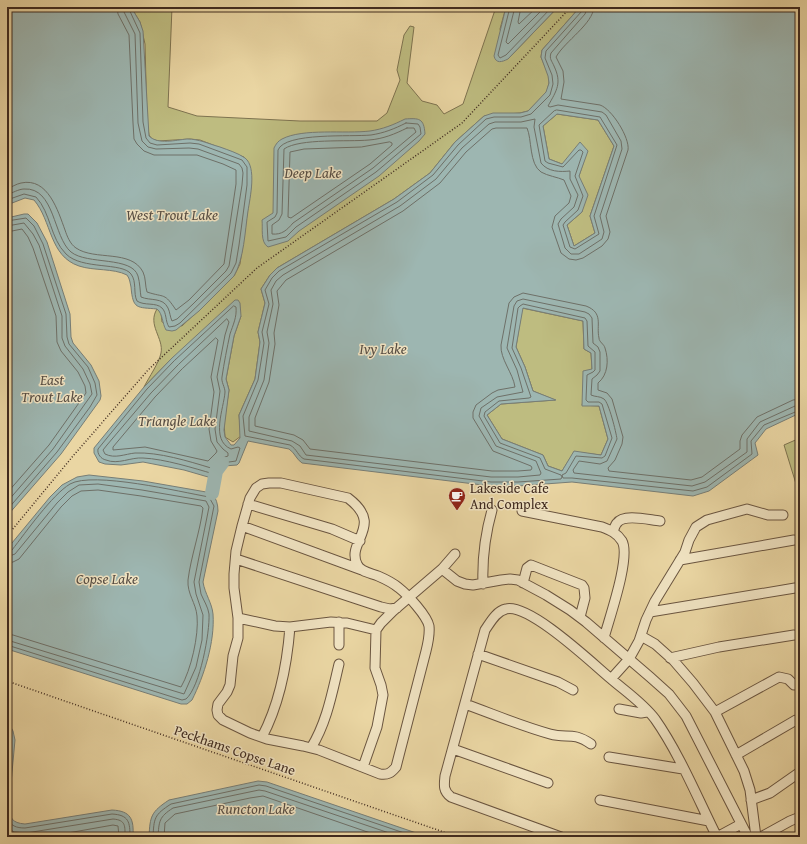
<svg xmlns="http://www.w3.org/2000/svg" width="807" height="844" font-family="'Gentium Book Plus',serif">
<style>
.green{fill:#bebc80;stroke:#7e7350}
.water{fill:#9db6b1;stroke:#777e77;fill-rule:evenodd}
.lines{fill:none;stroke-linecap:round;stroke-linejoin:round}
.shore{stroke:#6e7068;stroke-width:1}
.river{stroke:#9db6b1;stroke-width:14}
.minor-casing{stroke:#6a5540;stroke-width:11}
.path{stroke:#3f2a1f;stroke-width:1.5;stroke-dasharray:1 2;stroke-linecap:butt}
.minor{stroke:#f1e4c3;stroke-width:9}
.labels{text-anchor:middle;stroke-width:3;stroke-linejoin:round;paint-order:stroke}
.poi-label{font-size:14px;fill:#3f2a1f;stroke:#f1e4c3;text-anchor:start}
.street-label{font-size:14px;fill:#3f2a1f;stroke:#f1e4c3}
.water-label{font-size:15px;font-style:italic;fill:#564d44;stroke:#f1e4c3}
</style>
<rect width="100%" height="100%" fill="#ead6a3"/>
<filter id="stains"><feTurbulence type="fractalNoise" baseFrequency=".005" numOctaves="4"/><feColorMatrix values="0 0 0 0 .2 0 0 0 0 .09 0 0 0 0 .02 0 0 0 .5 -.17"/></filter>
<radialGradient id="worn" r=".72"><stop offset=".6" stop-color="#630" stop-opacity="0"/><stop offset="1" stop-color="#630" stop-opacity=".3"/></radialGradient>
<!-- green -->
<path class="green" d="M131 7H172L168 107 197 116 300 121H377L387 113 400 80 397 70 404 35 410 26 414 27 407 83 422 101 437 105 444 114 463 104 496 7H506L500 29 508 59 558 7H580L542 50 541 57 549 76V83L547 92 528 111 520 113 484 116 455 142 430 173 394 199 277 268 270 275 261 289 265 303 258 332 260 342 255 379 239 415 241 436 233 442 225 437 224 422 229 390 226 379 234 336 241 316 172 358 144 387C149 377 159 363 161 353 164 338 147 325 157 309L161 313 162 322 182 326 234 276 240 264 251 186 244 157 200 140 190 139 158 141 152 139 149 135 147 122 145 44 140 22Z
M557 114 598 120 614 146 590 216 595 233 574 246 567 225 582 212 579 176 587 151 562 164 549 159 543 126Z
M522 308 583 321 584 349 591 353 592 369 582 405 599 406 608 439 601 455 574 452 562 471 548 466 543 455 502 439 487 415 501 404 555 400 533 391 525 367 516 347Z
M800 438V487H797L784 445Z"/>
<!-- water -->
<path class="water" d="M7 7H131L140 22 143 31 149 136C158 145 176 140 187 139 199 139 209 144 220 147 228 150 238 153 245 158 257 167 250 198 248 211 245 231 244 259 234 276L199 311 176 330 172 331 166 330C162 323 163 314 157 309 137 307 133 310 131 287 130 283 130 279 127 275 113 268 94 271 79 266 49 256 52 221 34 200L25 198 7 205Z
M506 7H558L508 59C502 62 496 64 494 56Z
M580 7H800V413L766 429 755 443 758 455 709 491 693 496 572 482 518 486H491L302 463C296 459 295 453 289 449L248 441 239 463 237 465 224 466 218 477 215 479 184 470 143 462 121 465 105 464 99 462 94 453V448L144 387 172 358 235 300H238L240 303 241 316 234 336 226 379 229 390 224 430 225 437 231 445H234L240 438 239 415 255 379 260 342 258 332 265 303 261 289 270 275 277 268 394 199 430 173 455 142 484 116 493 113H520L528 111 546 92 549 83 548 76 541 57 542 50ZM557 114 598 120 614 146 590 216 595 233 574 246 567 225 582 212 588 195 579 176 588 151 580 142 562 164 549 159 543 126ZM523 308 583 321 584 349 591 353 592 369 583 371 582 406H599L608 439 601 455 574 451 562 471 548 466 543 455 502 439 487 415 501 404 556 400 533 391 525 367 516 347Z
M405 119C419 118 424 118 425 134L419 141 379 176 299 231 288 241 268 247C260 242 263 228 262 220L273 213 274 148C276 144 278 141 282 139 303 128 345 134 370 131 383 129 393 125 405 119Z
M24 214H28L37 223 47 242 70 314 71 337 73 343 91 365 99 381 101 396 100 400 61 454 7 516V218Z
M89 475 143 481 212 493C216 498 218 504 218 511L203 582C205 594 212 603 213 614 215 642 204 676 192 700L187 704H181L7 649V549L50 497 62 485 77 477Z
M7 720 13 731 15 740 9 805C9 818 12 823 25 824L112 810C131 811 134 819 133 837H7Z
M258 781 267 782 428 837H149C150 816 151 812 169 800Z"/>
<g class="lines">
<!-- shore -->
<path class="shore" d="M510 7 498 55 500 58 506 55 552 7
M515 7 506 42 508 44 545 7
M521 7 518 22 519 24 537 7
M583 7 582 11 546 51 545 58 552 75 553 84 550 95 531 114 521 117H494L486 119 458 145 433 175 397 202 279 271 272 278 265 290 269 304 262 332 264 343 258 380 243 416 245 436 290 445C297 449 298 456 304 459L491 482H518L561 479 562 477 561 475 545 469 540 458 500 443 484 416 485 412 499 401 529 398 531 397 521 368 512 348 518 308 520 306 523 304 585 318 587 321 588 346 595 352V370L593 372 587 375 586 400 588 402H599L602 404 612 438 605 456 602 458 576 456 566 473 562 475 563 478H572L693 491 707 487 752 454 751 441 764 425 800 410
M588 7 585 14 551 53C549 59 552 61 554 66 562 83 557 90 548 106L550 107 558 105 602 112 606 115 621 141 622 149 600 216 604 232 602 239 579 254H571L565 248 558 224 561 219 574 207 578 195 570 179V171C560 172 548 172 541 163L534 127 535 119 521 122H495L489 124 462 148 436 179 400 206 283 275 276 281 271 290 273 304 267 332 269 343 264 380 249 417V431L292 441 300 446 306 455 491 477H518L540 475 541 473 536 461 496 446 479 416 481 408 497 397 523 392 517 370 507 348 514 306 517 301 523 299 585 312 589 314 592 318 593 343 598 347 600 352V371L597 375 592 379 591 395C595 397 600 396 604 399 609 403 616 432 617 439L607 461 600 464 579 461 573 470 574 473 692 486 705 482 747 452V439L760 422 795 406 800 405
M594 7C593 24 565 41 556 57L563 71 564 82 561 99 600 105C612 109 630 138 628 150L606 216 610 232 608 239 602 246 583 258 576 260 569 259 561 253 552 227 555 216 569 203 571 196 564 180C557 177 548 176 541 172 529 164 532 139 527 128H496L492 129 466 152 440 183 403 211 286 280 277 291 279 305 274 333 275 344 269 382 255 418V426L294 435 303 440 310 449 492 471H518L531 470 532 468 531 466 493 451 473 418V412L476 405 492 393 498 390 515 387C513 373 500 359 501 345L509 303 514 297 523 293 586 306C604 313 596 325 599 338 599 342 604 344 605 348 609 360 608 375 598 383V390L607 393 612 399 623 437 622 444 615 460 608 468 609 471 691 480 702 477 740 449V441L742 435 757 417 793 400 800 399
M557 110 600 117 617 145 594 216 599 234 575 249 570 247 563 225 565 222 578 210 583 196 575 176 583 152 581 150H579L563 167 548 163 545 161 539 125 554 111Z
M406 123 418 124 420 127 421 134 376 172 296 227 286 237 268 241 267 222 275 217 277 213 278 150C285 132 352 137 371 135 384 133 394 129 406 123Z
M407 128H414L416 132 373 168 293 223C287 230 282 235 272 234V225L279 220 282 214 284 149C300 138 348 142 369 140 383 139 395 134 407 128Z
M390 142 392 143V145L370 164 291 218 288 217 290 152 304 149 361 147Z
M7 189C12 187 16 184 21 183 48 177 58 211 65 230 67 236 70 244 76 248 95 261 131 249 143 272 146 278 145 286 147 292 165 298 164 292 176 310L189 300 224 264 236 184V170L223 164 197 155H154L144 151 137 144 134 139 133 123 129 35 118 14 117 7
M7 195C12 193 19 189 24 189 55 187 53 237 71 252 87 265 132 256 138 276 140 283 140 291 141 297 150 301 163 297 168 308 170 312 170 317 172 321L177 319 193 304 226 271 229 266 242 185 243 173 242 168 239 164 198 149 189 148 156 149 148 147 142 141 138 123 135 34 124 12 123 7
M7 200 24 194 36 197C51 213 50 238 66 254 82 270 122 262 131 274 137 282 133 293 137 301 144 306 156 302 162 308 167 313 165 321 169 327L175 326 180 323 231 273 236 263 239 245 247 185V167L242 160 199 144 190 143 157 145 150 143 146 138 143 122 140 33 128 7
M7 221 26 218 34 226 43 244 66 314 67 337 69 344 88 367 95 383 97 395 90 407 57 452 7 510
M7 226 24 223 33 234 39 245 59 307 62 316V338L65 346 83 369 90 384 92 394 53 449 7 502
M7 232 22 229 28 237 33 248 56 316 57 342 61 351 78 372 85 386 86 393 49 445 7 493
M234 306 236 307C237 317 233 325 230 334 227 348 224 363 222 377 221 382 225 387 225 392 224 408 210 440 231 449L238 447 240 448 236 461 222 463 214 474C193 468 165 459 143 458 131 457 118 465 106 460 101 459 97 454 98 449L147 389 174 361Z
M227 319 229 322 225 335 217 377 220 391 215 429 217 442 223 449 228 453V456L219 459 211 468C188 461 159 452 135 453 125 454 115 459 105 454L103 450 107 445 151 393 178 365Z
M216 338 218 340 211 377 214 392 209 429 211 441 217 451 216 453 208 461 145 447 113 450V447L155 397 182 369Z
M7 552 12 550C26 532 52 495 70 484 93 471 181 492 209 497L214 506 199 582C200 586 200 590 201 594 204 601 208 607 209 614 210 632 200 687 186 699L182 700 7 645
M7 557 15 554 57 503 68 492 79 485 98 484 142 490 206 501 209 507 194 582 196 594 203 615 202 640 196 667 184 694 7 640
M7 563 13 562 19 559 61 507 72 496 81 491 98 490 141 496 201 506 203 508C200 532 191 556 188 580 187 594 196 603 197 616 199 635 191 670 181 687L13 635 7 634
M7 728C15 741 9 766 7 781
M7 818C11 826 16 828 25 828L112 814C129 815 130 822 130 837
M7 827 14 832 26 833 113 819C126 820 125 826 125 837
M45 837 113 825 118 826 119 837
M153 837C154 818 154 815 171 804L259 785 266 786 416 837
M158 837C159 821 159 817 173 808L259 790 265 791 401 837
M164 837 165 823 175 814 250 798 263 796 382 837"/>
<!-- river -->
<path class="river" d="M212 493 216 471 222 463"/>
<!-- minor casing -->
<g class="minor-casing">
<path id="minor" d="M269 483H281L348 498C385 526 346 541 357 564 360 572 371 573 378 576 385 579 393 583 399 588 408 595 427 616 429 626 430 635 428 643 426 651L396 767C391 773 388 775 380 774L319 750 303 746 267 739 250 733 223 720 218 715 217 710 218 704 227 692 230 685 233 656 238 638V618L234 588V574L236 551 242 526 250 498 256 488 262 484Z
M248 504 332 529 360 541
M522 511 602 527C610 530 617 533 622 541 631 557 609 619 604 638
M242 526 362 570
M613 532C614 529 615 525 617 523 624 513 649 520 660 521
M236 559 381 607 390 609 397 608
M680 560 794 540
M442 569 457 581 465 584 473 585 501 580 510 579 518 580 546 595 570 610 586 622 650 677 669 694 686 716 748 837
M523 583 527 568 531 565 582 585 584 588 585 598 580 617
M483 584C482 558 485 535 492 510
M650 612 795 588
M238 618 275 626 290 627 331 622 347 623 376 630
M641 636 655 644 674 661 693 683 715 712 744 771 750 790 756 837
M339 645V622
M478 654 558 682 573 690
M670 658 719 647 794 635
M611 679 629 659 639 641 646 620 655 601 685 552 689 540 696 527 707 520 747 509 768 515H783
M465 704C493 714 521 726 550 734 567 739 572 731 591 744
M619 709 641 713 647 712
M715 712 779 677 788 679 794 685
M262 737C280 703 287 665 290 627
M311 748C327 722 332 693 339 664
M453 749 548 783
M736 755 796 720
M609 757 683 769
M363 767 377 727 383 695 381 685 375 668 376 630 381 623 393 611 442 569 455 554
M600 800 709 821
M751 800 770 793 800 772
M561 837 451 797C443 791 444 785 445 776L485 630C490 623 496 611 506 609 529 603 592 663 610 678 625 691 643 703 655 719 679 753 698 799 717 837
M717 837 741 824
M761 837 790 821 800 817"/>
</g>
<!-- path -->
<path class="path" d="M7 536 73 456 148 370 257 268 462 123 571 7
M7 681 458 837"/>
<!-- minor -->
<use href="#minor" class="minor"/>
</g>
<!-- icons -->
<defs>
<g id="cafe-pin" transform="scale(0.9)"><path d="M0 17L-7.5 6A9.5 9.5 0 1 1 7.5 6Z" fill="#8f2418" stroke="#f1e4c3"/><path d="M-5.5-4.5H6V0H3Q3 3.5 0 3.5H-2.5Q-5.5 3.5-5.5 0ZM3-3.2v2h1.7v-2ZM-6 4.5H4V6H-6Z" fill="#fff"/></g>
</defs>
<g fill-rule="evenodd">
<use href="#cafe-pin" x="457" y="496"/>
</g>
<g class="labels">
<!-- poi labels -->
<g class="poi-label">
<text x="470" y="493">Lakeside Cafe<tspan x="470" dy="16">And Complex</tspan></text>
</g>
<!-- street labels -->
<g class="street-label">
<text transform="translate(235 750) rotate(19)" y="5">Peckhams Copse Lane</text>
</g>
<!-- water labels -->
<g class="water-label">
<text x="313" y="178">Deep Lake</text>
<text x="172" y="220">West Trout Lake</text>
<text x="383" y="354">Ivy Lake</text>
<text x="52" y="385">East<tspan x="52" dy="17">Trout Lake</tspan></text>
<text x="177" y="426">Triangle Lake</text>
<text x="107" y="584">Copse Lake</text>
<text x="256" y="814">Runcton Lake</text>
</g>
</g>
<!-- margin -->
<rect width="807" height="844" fill="none" stroke="#ead6a3" stroke-width="24"/>
<rect x="8" y="8" width="791" height="828" fill="none" stroke="#3f2a1f" stroke-width="2"/>
<rect x="12" y="12" width="783" height="820" fill="none" stroke="#3f2a1f"/>
<rect width="100%" height="100%" filter="url(#stains)"/>
<rect width="100%" height="100%" fill="url(#worn)"/>
</svg>
